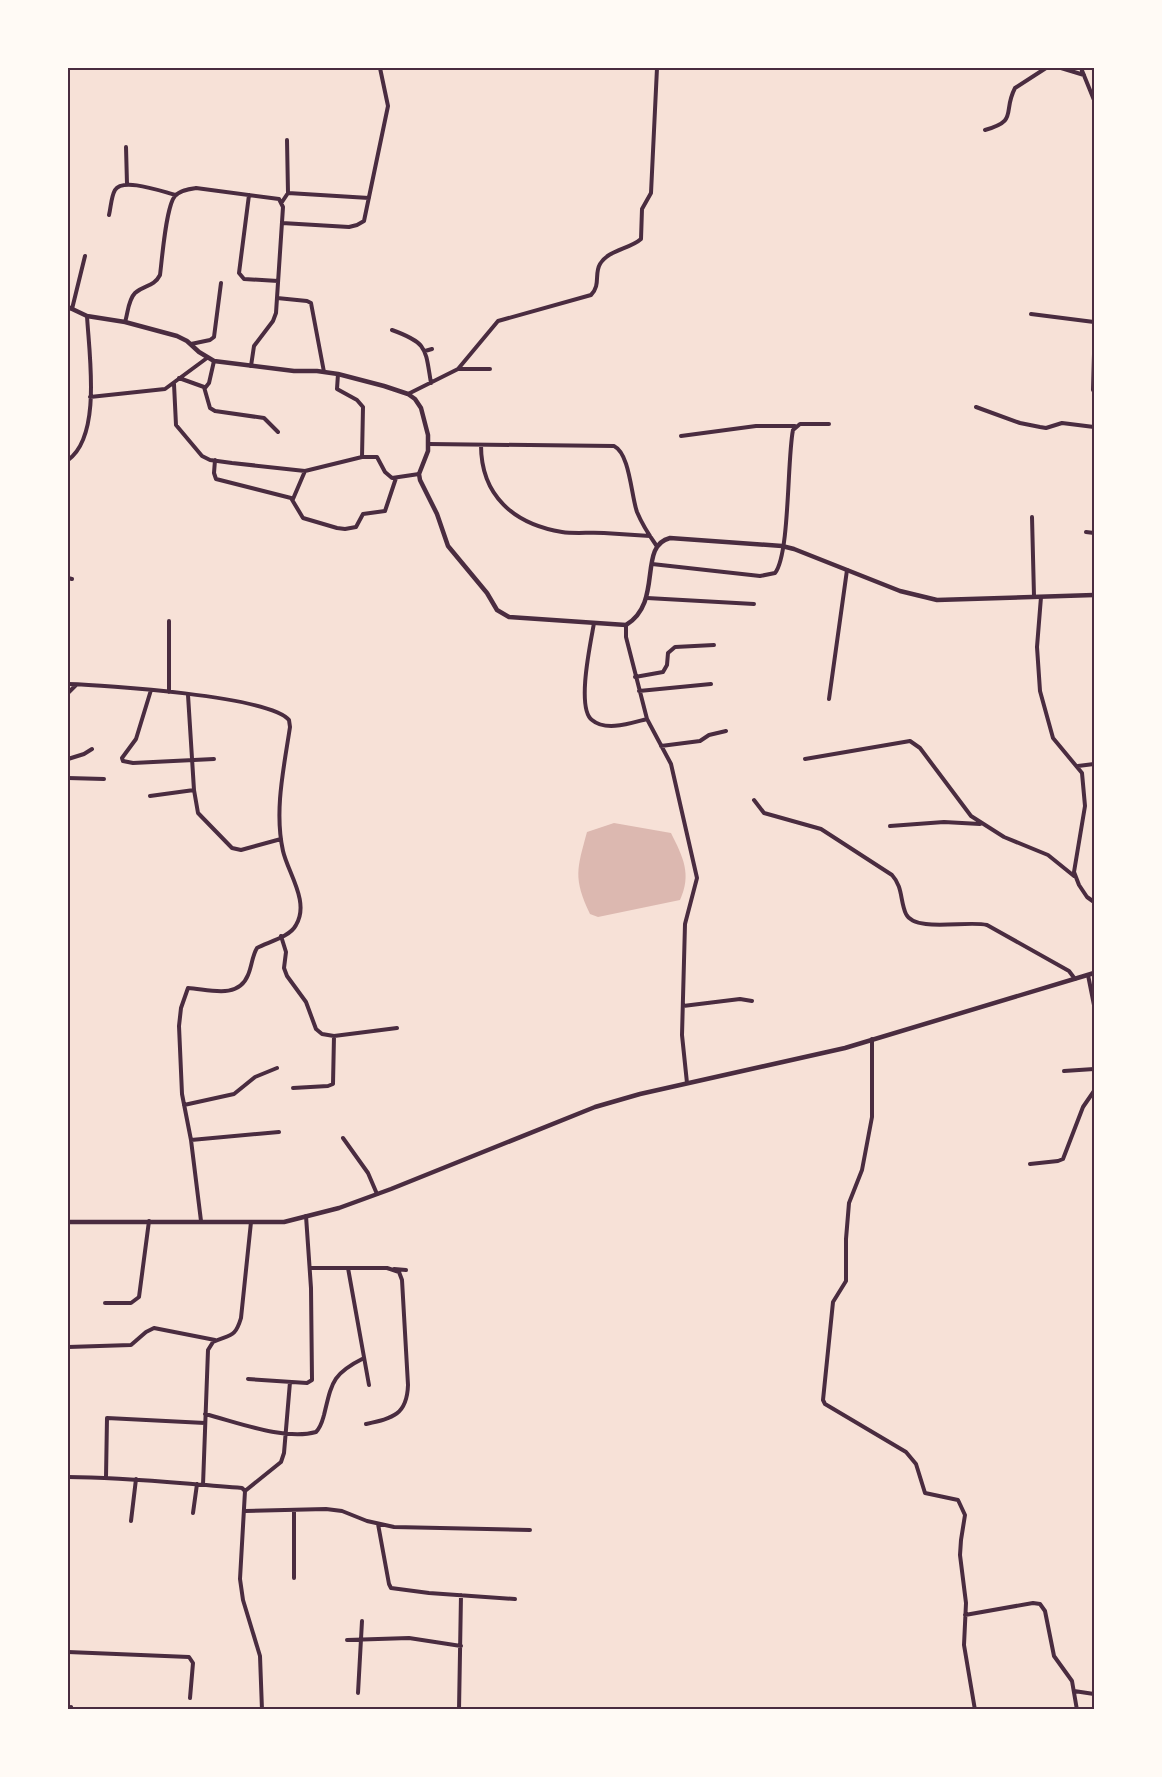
<svg xmlns="http://www.w3.org/2000/svg" width="1162" height="1777" font-family="'IBM Plex Sans',sans-serif">
<style>
.water{fill:#dcb8b0}
.lines{fill:none;stroke-linecap:round;stroke-linejoin:round}
.minor{stroke:#4a2c40;stroke-width:4}
.tertiary{stroke:#4a2c40;stroke-width:4.5}
.neatline{fill:none;stroke:#4a2c40;stroke-width:2}
</style>
<rect width="100%" height="100%" fill="#f7e1d7"/>
<!-- water -->
<path class="water" d="M614 823 671 833C683 857 692 874 680 900L598 917 590 914C573 878 577 869 587 832Z"/>
<g class="lines">
<!-- minor -->
<path class="minor" d="M1061 68 1084 75
M1081 68 1094 100
M985 130C1019 120 1002 113 1015 88L1046 68
M126 147 127 184
M288 193 369 198
M249 195 239 273 244 279 278 281
M282 202 288 193 287 140
M109 215C111 207 111 197 115 190 123 177 163 192 176 195
M282 223 349 227 357 225 364 221 388 106 380 68
M277 298 307 301 311 303 324 372
M72 309 85 256
M1031 314 1094 322
M125 322C128 313 128 300 135 293 144 285 154 287 160 275 162 260 166 206 175 196 180 190 189 189 196 188L279 199 283 207 276 313 273 321 254 346 251 366
M392 330C428 343 425 348 431 383
M191 344 210 340 214 337 221 283
M425 351 432 349
M459 369H490
M338 374 337 389 357 400 363 407 362 457H377L385 472 392 478 419 474
M179 378 204 387 210 408 215 411 264 418 278 432
M174 384 176 425 202 456 210 460 232 463 305 471
M205 388 209 383 214 361
M1093 390 1094 354
M408 394 458 369 498 321 591 295C601 285 594 274 600 264 608 250 630 249 641 239L642 209 651 193 657 68
M90 397 165 389 207 358
M976 407 1020 423 1040 427 1046 428 1062 423 1094 427
M681 436 756 426H795
M429 444 614 446C630 454 631 495 637 512 642 524 649 535 656 545
M481 445C481 496 514 524 562 532 575 534 590 532 604 533 619 534 635 535 650 536
M68 460C102 436 89 353 87 316
M215 460 214 473 216 479 291 498 303 518 337 528 345 529 356 527 363 514 385 511 396 478
M293 499 305 471 362 457
M1032 517 1034 596
M1086 532 1094 533
M652 564 760 576 775 573C790 554 787 459 793 430L800 424H829
M68 578 72 579
M1041 597 1037 647 1040 691 1053 738 1082 773 1085 806 1074 872 1079 885 1087 897 1094 902
M647 598 754 604
M594 623C591 641 576 708 592 720 606 732 631 723 647 719
M626 625V637L647 719 671 764 697 878 685 924 682 1035 687 1083
M635 677 663 672 667 665 668 653 675 647 714 645
M68 684C104 685 270 696 289 720L290 727C284 767 274 811 283 851 288 873 310 902 296 925 290 937 268 942 257 948 252 956 252 966 248 975 238 1000 208 989 188 988L181 1008 179 1026 182 1094 191 1140 201 1221
M151 690 136 739 122 758 123 761 133 763 214 759
M639 691 711 684
M169 692V621
M68 693 76 685
M829 699 847 570
M661 746 700 741 709 735 726 731
M68 759 84 754 92 749
M805 759 910 741 920 748 971 816 1004 837 1048 855 1074 876
M1078 766 1094 764
M68 778 104 779
M194 790 198 813 232 848 241 850 281 839
M150 796 194 790 188 695
M754 800 764 813 821 829 892 875C903 887 900 901 906 914 915 933 968 920 987 925L1069 971 1075 979
M890 826 944 822 980 824
M281 936 286 952 284 968 287 976 306 1002 316 1029 322 1034 334 1036 397 1028
M1088 975 1094 1005
M683 1006 740 999 752 1001
M872 1039V1117L862 1170 849 1203 846 1239V1281L833 1302 823 1400 825 1404 906 1452 916 1464 925 1493 958 1500 965 1515 961 1540 960 1555 966 1603 964 1645 975 1710
M1064 1071 1094 1069
M293 1088 328 1086 333 1084 334 1036
M184 1105 234 1094 255 1077 277 1068
M343 1138 368 1173 377 1194
M191 1140 279 1132
M1030 1164 1058 1161 1063 1159 1083 1107 1094 1091
M310 1268H387L399 1272 402 1280 408 1385C407 1415 393 1418 366 1424
M348 1268 369 1385
M394 1269 406 1270
M105 1303H131L139 1297 149 1221
M68 1347 131 1345 146 1332 154 1328 215 1340
M248 1379 307 1383 312 1380 311 1288 306 1216
M205 1414C237 1422 285 1441 316 1432 321 1427 322 1422 324 1415 332 1382 332 1374 364 1358
M68 1477C126 1477 184 1484 242 1488L245 1491 240 1579 243 1600 260 1656 262 1710
M106 1477 107 1418 205 1423
M203 1485 208 1350 213 1342C231 1334 235 1338 241 1318L251 1222
M245 1491 281 1462 284 1453 290 1382
M294 1510V1578
M245 1511 326 1509 342 1511 367 1521 394 1527 530 1530
M193 1513 197 1484
M131 1521 136 1479
M378 1524 389 1584 391 1588 429 1593 515 1599
M965 1615 1033 1603 1040 1604 1045 1611 1054 1656 1072 1681 1077 1710
M347 1640 409 1638 461 1646
M68 1652 189 1657 193 1663 190 1698
M1074 1691 1094 1694
M358 1693 362 1621
M69 1710 71 1707
M459 1710 461 1595"/>
<!-- tertiary -->
<path class="tertiary" d="M68 307 87 316 125 322 177 336 187 341 199 352 214 361 294 371H317L338 374 384 386 408 394 415 399 421 408 428 435V451L419 474 420 480 437 514 448 546 487 593 497 610 509 617 626 625C664 602 637 546 670 538L782 546 794 549 900 591 937 600 1094 595
M68 1222H284L339 1208 391 1189 595 1107 640 1094 845 1048 1094 973"/>
</g>
<!-- border -->
<rect width="1162" height="1777" fill="none" stroke="#fffaf5" stroke-width="138"/>
<rect x="69" y="69" width="1024" height="1639" class="neatline"/>
</svg>
